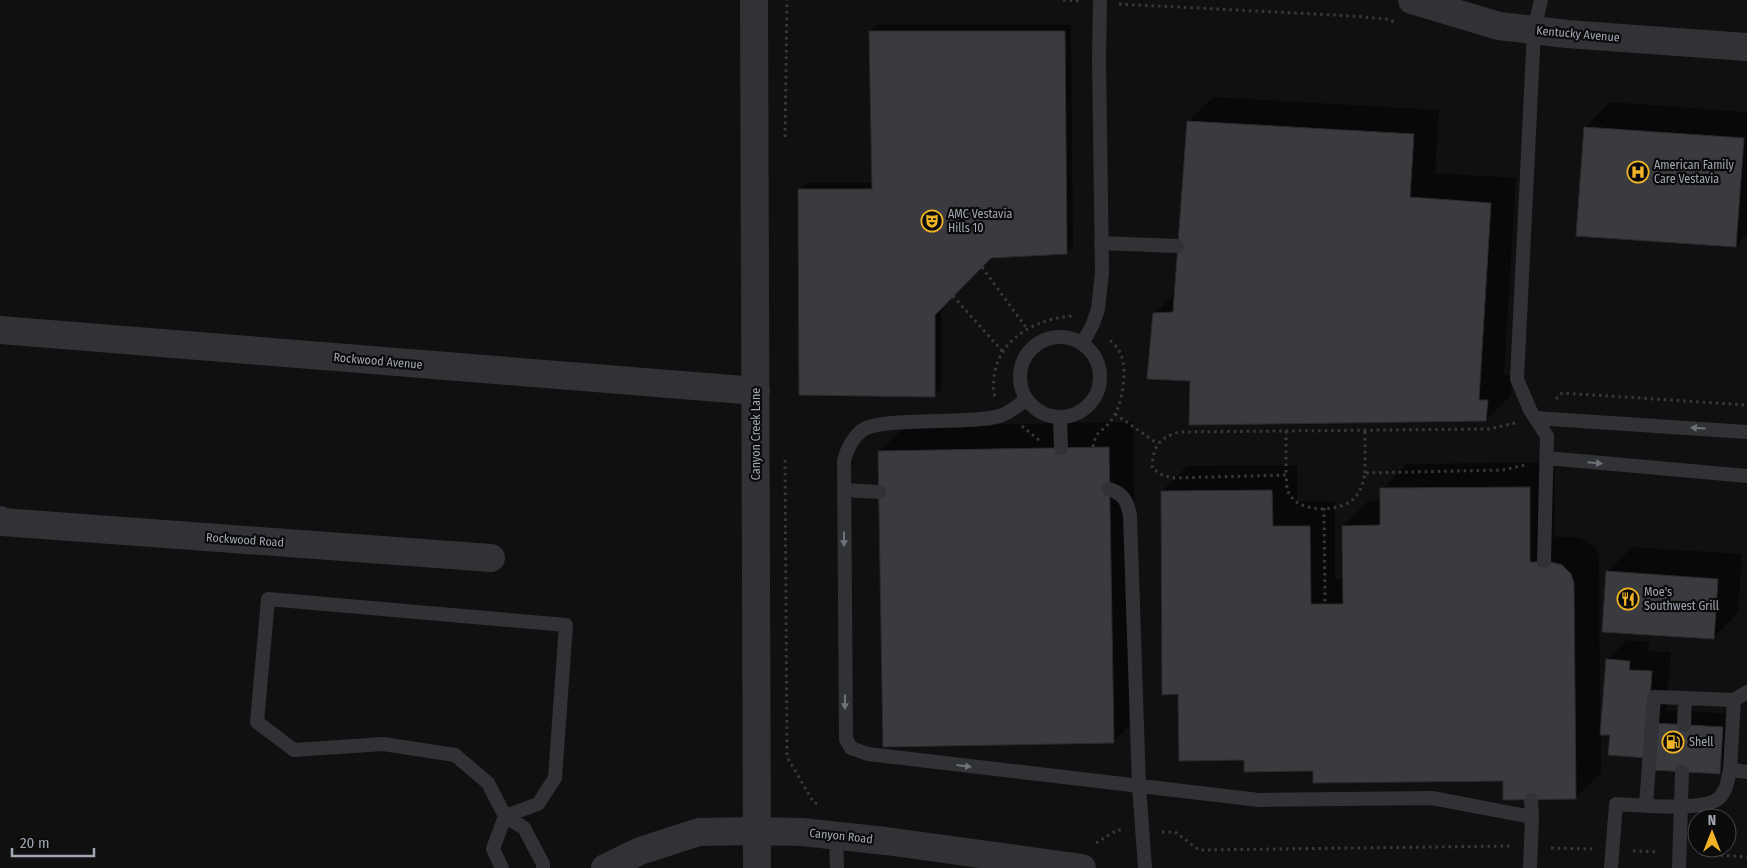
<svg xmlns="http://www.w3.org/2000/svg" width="1747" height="868" font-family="'Fira Sans Condensed',sans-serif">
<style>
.shadow{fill:#0007}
.building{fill:#3a3b3e;stroke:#2a2a2d}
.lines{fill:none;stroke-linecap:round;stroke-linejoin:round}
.path{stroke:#37393d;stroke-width:3;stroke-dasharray:2.5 4;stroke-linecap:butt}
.lane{stroke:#313236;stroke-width:14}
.street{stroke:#313236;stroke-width:28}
.oneway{fill:#6f727a}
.labels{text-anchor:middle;stroke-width:4.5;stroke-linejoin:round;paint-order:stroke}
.street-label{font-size:12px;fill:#a1a6b2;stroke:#0b0b0c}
.poi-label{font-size:12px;fill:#a1a6b2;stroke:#0b0b0c;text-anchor:start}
</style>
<rect width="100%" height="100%" fill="#101011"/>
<!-- shadow -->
<path class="shadow" d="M876 25H1071L1073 246 1067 253 990 257 941 307V390L934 396 799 190 805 183H873L870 31Z
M1213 97 1439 110 1435 173 1516 178 1504 375H1512L1511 395 1486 420 1191 380 1154 314 1176 292 1188 122Z
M1610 102 1747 112V234L1736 246 1585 127Z
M1133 422 1138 717 1113 742 879 452 905 426Z
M1554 462 1555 537H1576L1587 541 1596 548 1599 557 1600 721H1602L1607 660 1627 640 1649 642 1648 651 1671 652 1666 713 1670 710 1736 714 1733 759 1720 773 1655 746 1611 734 1601 733V773L1576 798 1504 780 1314 770 1245 759 1180 693 1162 491 1187 466 1297 465V501H1335V579H1344L1343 526 1368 501H1382V489L1407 464Z
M1632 547 1742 554 1738 613 1713 638 1607 572Z"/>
<!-- building -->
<path class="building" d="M869 31H1065L1067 254 991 258 935 315V397L799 395 798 189H872Z
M1187 121 1414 134 1410 197 1491 203 1479 400H1488L1486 421 1189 425 1190 381 1147 379 1153 313 1173 312Z
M1584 127 1744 138 1736 247 1576 236Z
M1109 447 1114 743 883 747 878 451Z
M1530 487V562H1551L1562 565 1571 574 1574 583 1576 799 1503 800V781L1313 783V771L1244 772V760L1179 761 1178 694 1162 695 1161 491 1272 490 1273 526H1310L1311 604H1343L1342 526 1380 525V488Z
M1606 571 1718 579 1714 639 1602 632Z
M1606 659 1630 661 1629 670 1652 671 1646 758 1608 755 1610 735H1600Z
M1655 723 1723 727 1720 774 1653 770Z"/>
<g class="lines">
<!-- path -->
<path class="path" d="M1063 0 1081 1
M1119 4 1353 16 1386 19 1395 22
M785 137 787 0
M982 267 1027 329
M953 296 1003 352
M995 396C992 390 994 384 994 377 998 338 1038 318 1073 316
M1556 399 1562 393 1747 405
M1115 414 1158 444
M1515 423 1489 429 1179 432C1159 438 1153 446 1152 468L1160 474 1172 478 1286 475C1287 480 1286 487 1288 491 1295 512 1332 512 1348 503 1359 497 1363 485 1365 473L1503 470 1525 465
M1022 426 1040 441
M1286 431V475
M1093 447C1096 430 1101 433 1110 422 1122 409 1128 371 1121 355 1119 349 1113 343 1109 339
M785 460 787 757 814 803 820 804
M1365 473V430
M1324 508 1325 604
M1162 832H1175L1199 850 1510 846
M1096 843 1117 830H1123
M1551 848 1592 849
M1633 851 1659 852
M1701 854 1747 857"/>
<!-- lane -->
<path class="lane" d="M1541 0 1534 30 1517 379 1530 410 1547 436 1544 562
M1101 243 1177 246
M1020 377a40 40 0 1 1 80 0a40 40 0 1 1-80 0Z
M1082 344 1093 324 1098 309 1102 272 1099 59 1100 0
M1026 400C1018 405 1009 413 1000 416 969 425 880 416 861 431 852 439 847 449 844 460L846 739 851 748 868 754 1259 800 1432 798 1532 817 1530 868
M1060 417 1061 448
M1535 418 1747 432
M1547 458 1747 476
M1109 489C1124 494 1127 501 1130 515L1139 786 1145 868
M844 490 879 492
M268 599 566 625 555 778 538 804 505 816 488 783 455 755 383 744 294 750 257 722Z
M1747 692 1734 700 1730 769 1747 772
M1684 725 1685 698 1734 700
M1531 800 1532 817
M1646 805 1654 697 1685 698
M836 836 837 868
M502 868 493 849 505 816 524 828 543 864V868
M1611 868 1616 804C1637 805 1705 812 1719 798 1727 791 1728 779 1730 769
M1679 868 1682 772"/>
<!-- street -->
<path class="street" d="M754 0 757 868
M1412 0 1499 26 1567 34 1747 47
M0 330 756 391
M0 520 2 522 491 558
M605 868 640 851 699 832 756 831 802 832 886 841 1082 868"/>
</g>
<!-- one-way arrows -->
<defs><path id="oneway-solid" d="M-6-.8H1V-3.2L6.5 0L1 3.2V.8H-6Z" transform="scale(1.25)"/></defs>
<g class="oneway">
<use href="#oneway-solid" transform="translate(1698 428) rotate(-176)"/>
<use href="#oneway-solid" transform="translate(1595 463) rotate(5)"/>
<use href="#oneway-solid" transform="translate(844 539) rotate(90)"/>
<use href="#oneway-solid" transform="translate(845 702) rotate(90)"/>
<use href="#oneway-solid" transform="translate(964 766) rotate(7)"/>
</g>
<!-- icons -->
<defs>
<g id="hospital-ring" transform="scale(1.125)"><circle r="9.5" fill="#0b0b0c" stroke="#f2b427" stroke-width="1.5"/><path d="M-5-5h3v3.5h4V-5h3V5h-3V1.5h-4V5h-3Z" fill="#f2b427"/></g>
<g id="theatre-ring" transform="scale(1.125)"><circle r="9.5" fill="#0b0b0c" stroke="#f2b427" stroke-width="1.5"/><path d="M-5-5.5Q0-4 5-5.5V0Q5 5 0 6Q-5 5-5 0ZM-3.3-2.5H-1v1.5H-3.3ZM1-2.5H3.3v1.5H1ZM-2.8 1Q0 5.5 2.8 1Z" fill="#f2b427"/></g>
<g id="restaurant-ring" transform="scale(1.125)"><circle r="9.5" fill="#0b0b0c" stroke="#f2b427" stroke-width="1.5"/><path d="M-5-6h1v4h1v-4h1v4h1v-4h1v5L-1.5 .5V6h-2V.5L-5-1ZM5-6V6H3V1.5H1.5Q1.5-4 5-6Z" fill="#f2b427"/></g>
<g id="fuel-ring" transform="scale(1.125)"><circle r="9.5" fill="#0b0b0c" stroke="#f2b427" stroke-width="1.5"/><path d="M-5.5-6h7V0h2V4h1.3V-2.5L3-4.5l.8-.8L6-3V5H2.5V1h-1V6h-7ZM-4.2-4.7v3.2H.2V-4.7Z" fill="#f2b427"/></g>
</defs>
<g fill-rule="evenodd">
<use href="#hospital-ring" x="1638" y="172"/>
<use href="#theatre-ring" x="932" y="221"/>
<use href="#restaurant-ring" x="1628" y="599"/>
<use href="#fuel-ring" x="1673" y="742"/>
</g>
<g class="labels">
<!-- street labels -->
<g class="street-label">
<text transform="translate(1578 34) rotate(5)" y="4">Kentucky Avenue</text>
<text transform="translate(378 361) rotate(5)" y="4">Rockwood Avenue</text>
<text transform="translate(756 434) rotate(-90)" y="4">Canyon Creek Lane</text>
<text transform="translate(245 540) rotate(4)" y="4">Rockwood Road</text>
<text transform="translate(841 836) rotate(6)" y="4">Canyon Road</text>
</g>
<!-- poi labels -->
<g class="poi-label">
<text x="1654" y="169">American Family<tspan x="1654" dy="14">Care Vestavia</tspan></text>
<text x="948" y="218">AMC Vestavia<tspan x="948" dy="14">Hills 10</tspan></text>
<text x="1644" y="596">Moe's<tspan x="1644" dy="14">Southwest Grill</tspan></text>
<text x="1689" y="746">Shell</text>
</g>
</g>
<!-- north arrow -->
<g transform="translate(1712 833)"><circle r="24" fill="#0b0b0c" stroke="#47494e"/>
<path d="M0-4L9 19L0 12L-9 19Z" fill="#f2b427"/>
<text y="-8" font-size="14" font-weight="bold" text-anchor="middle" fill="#a1a6b2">N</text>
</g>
<!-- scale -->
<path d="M12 848v8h82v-8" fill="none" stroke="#a1a6b2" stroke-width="2.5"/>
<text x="20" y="848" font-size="15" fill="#a1a6b2" stroke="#0b0b0c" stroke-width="4" paint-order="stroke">20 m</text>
</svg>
